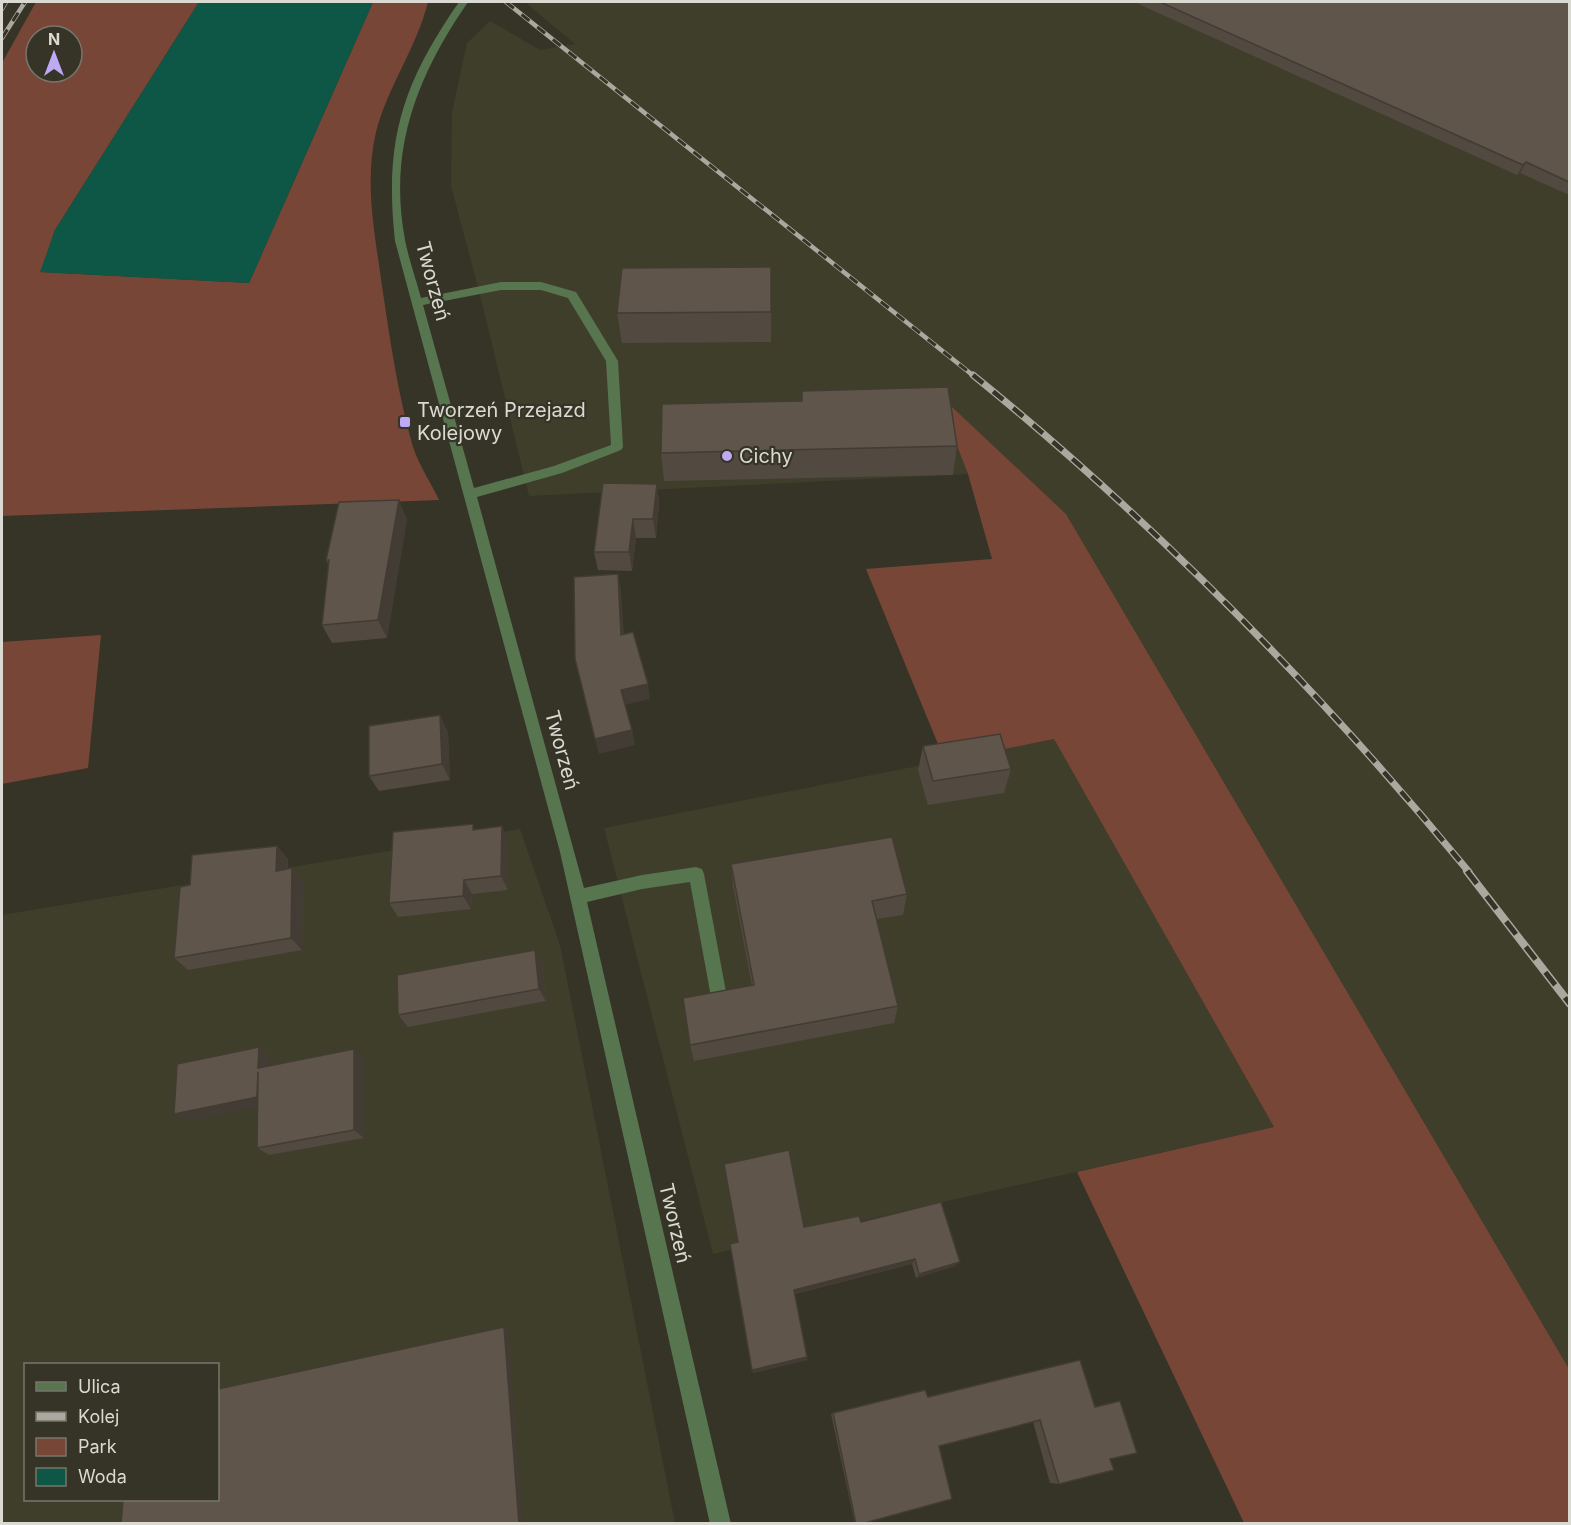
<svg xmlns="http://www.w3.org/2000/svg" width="1571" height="1525" font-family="Inter,sans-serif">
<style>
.built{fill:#3f3e2a;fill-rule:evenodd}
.green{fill:#784637;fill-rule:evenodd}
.water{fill:#0e5645}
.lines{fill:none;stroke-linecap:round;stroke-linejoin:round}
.minor{fill:#57754f;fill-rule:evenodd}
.rail-far2-casing{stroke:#aaa9a0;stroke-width:4.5}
.rail-far1-casing{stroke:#aaa9a0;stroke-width:7}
.rail-casing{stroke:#aaa9a0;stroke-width:8}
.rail-far2{stroke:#353427;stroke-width:3;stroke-dasharray:10;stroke-linecap:butt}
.rail-far1{stroke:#353427;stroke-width:4.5;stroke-dasharray:13;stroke-linecap:butt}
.rail{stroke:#353427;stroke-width:5;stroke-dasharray:16;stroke-linecap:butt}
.wall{fill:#524940}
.shaded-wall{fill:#423c34}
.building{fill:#5f554a;stroke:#423c34;stroke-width:1.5}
.poi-dot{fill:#bea9f5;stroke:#353427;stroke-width:2}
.labels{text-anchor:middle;stroke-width:4.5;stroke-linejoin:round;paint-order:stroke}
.street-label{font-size:20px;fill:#dadad2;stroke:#353427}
.poi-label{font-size:20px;fill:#dadad2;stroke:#353427;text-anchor:start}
</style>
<rect width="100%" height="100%" fill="#353427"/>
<!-- built -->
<path class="built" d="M525 2H1569V1369L1066 514 937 394 968 474 529 496 479 291 451 186 452 112 467 43 490 21 540 50 575 44Z
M1054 739 1274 1127 713 1254 604 828Z
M520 829 560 945 675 1523 2 1524V915ZM26 1364H218V1500H26Z"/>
<!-- green -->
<path class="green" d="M36 2H199L55 230 41 272 249 283 373 2H428C417 47 388 86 376 132 364 184 375 234 382 286 390 340 398 395 413 447 419 465 431 483 439 500L2 516V63ZM36 36H72V72H36Z
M936 392 1066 514 1569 1369V1523H1244L1077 1172 1274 1127 1054 739 945 761 866 569 992 559 968 474Z
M101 635 88 768 2 784V642Z"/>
<!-- water -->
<path class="water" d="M199 2H373L249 283 40 272 55 230Z"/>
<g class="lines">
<!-- minor -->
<path class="minor" d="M459 2H468C417 76 388 149 405 240 409 260 416 279 421 298L501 282H541L576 292 618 361 623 447 621 450 562 473 477 497 584 888 642 875 696 867 702 869 704 874 727 997 725 1003 719 1005 713 1003 711 997 690 882 642 889 587 902 731 1524H710L560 852 395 241C384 141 402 84 459 2ZM501 290H541L568 298 606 361 611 445 554 466 474 488 423 305Z"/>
<!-- rail-far2 casing -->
<g class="rail-far2-casing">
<path id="rail-far2" d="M506 2 975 377
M2 9 6 2
M2 38 25 2"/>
</g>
<!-- rail-far1 casing -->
<g class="rail-far1-casing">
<path id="rail-far1" d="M973 375C1156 523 1319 690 1469 872"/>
</g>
<!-- rail casing -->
<g class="rail-casing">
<path id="rail" d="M1467 871 1570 1004"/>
</g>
<!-- rail-far2 -->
<use href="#rail-far2" class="rail-far2"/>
<!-- rail-far1 -->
<use href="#rail-far1" class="rail-far1"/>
<!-- rail -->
<use href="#rail" class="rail"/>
</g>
<!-- wall -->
<path class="wall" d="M1134 2H1569V195L1520 173 1517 175Z
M771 267V342L622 343 617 313Z
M802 391 957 446 953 475 664 481 661 453 802 401Z
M657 484 659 503 656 538H636L632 571 598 570 594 552Z
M407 519 387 638 332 643 322 625 329 566 326 560Z
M448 732 450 780 379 791 369 776Z
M923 746 1011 769 1004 793 928 805 918 770Z
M475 829 508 841V890L472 894 471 909 398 917 389 903Z
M277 846 288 859V869L292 868 303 881 302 950 188 970 174 958 190 885Z
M731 864 907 894 903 915 876 919 898 1006 894 1023 694 1061 690 1045 752 986 733 886Z
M542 963 546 1001 408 1027 398 1015Z
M259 1047 270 1056V1065L354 1049 364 1058V1138L269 1155 257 1148V1107L188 1122Z
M861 1222 955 1266 916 1278 912 1264 795 1294 807 1360 753 1373 738 1242 804 1227Z
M928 1397 1094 1407 1120 1401 1110 1459 1059 1484 1050 1483 1033 1422 939 1446 861 1524H855L831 1414 833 1413Z"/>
<!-- shaded-wall -->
<path class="shaded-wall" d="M1526 162 1520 173 1517 175 1523 165Z
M657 484 659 503 656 538 653 519Z
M399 500 407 519 387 638 378 620Z
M633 519 636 538 632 571 629 552Z
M618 574 621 590 625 651 621 635Z
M648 684 650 699 624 705 621 690Z
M440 715 448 732 450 780 442 764Z
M632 730 635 745 599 754 595 739Z
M502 826 508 841V890L501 876Z
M277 846 288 859 287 884 276 871Z
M292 868 303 881 302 950 291 938Z
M464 880 472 894 471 909 463 896Z
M535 950 542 963 546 1001 539 989Z
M259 1047 270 1056V1076L258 1068Z
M354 1049 364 1058V1138L354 1130Z
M257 1097 269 1105 188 1122 174 1114Z
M915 1259 912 1264 794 1294V1290Z
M960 1262 955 1266 916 1278 919 1274Z
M504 1327 508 1329 523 1524H519Z
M807 1357V1360L753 1373 752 1370Z"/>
<!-- building -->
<path class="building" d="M1160 2H1569V182L1526 162 1523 165Z
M771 267V312L617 313 622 268Z
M948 387 957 446 661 453 662 404 802 401V391Z
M603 483 657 484 653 519H633L629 552H594Z
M399 500 378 620 322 625 329 560H326L339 502Z
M618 574 621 635 633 632 648 684 621 690 632 730 595 739 575 659 574 577Z
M440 715 442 764 369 776V726Z
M1000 734 1011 769 933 781 923 746Z
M473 824V830L502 826 501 876 464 880 463 896 389 903 393 832Z
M892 837 907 894 872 901 898 1006 690 1045 683 998 754 985 731 864Z
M277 846 276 871 292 868 291 938 174 958 180 887 190 885 192 855Z
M535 950 539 989 398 1015 397 975Z
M259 1047 258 1068 354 1049V1130L257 1148 258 1072 257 1097 174 1114 177 1064Z
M789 1150 804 1227 859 1216 861 1222 941 1202 960 1262 919 1274 915 1259 794 1290 807 1357 752 1370 730 1244 738 1242 724 1164Z
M504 1327 519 1524H121L123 1500H218V1389Z
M1080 1360 1095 1407 1120 1401 1137 1453 1110 1459 1114 1470 1059 1484 1040 1420 939 1446 952 1499 861 1524H856L833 1413 925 1390 928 1397Z"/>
<!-- markers -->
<g class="poi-dot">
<rect x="399" y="416" width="12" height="12" rx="3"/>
<circle cx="727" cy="456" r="6"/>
</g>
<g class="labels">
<!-- street labels -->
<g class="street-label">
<text transform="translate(433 281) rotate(75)" y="7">Tworzeń</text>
<text transform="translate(562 750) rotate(75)" y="7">Tworzeń</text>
<text transform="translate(675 1223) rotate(77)" y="7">Tworzeń</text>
</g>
<!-- poi labels -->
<g class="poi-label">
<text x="417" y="417">Tworzeń Przejazd<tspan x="417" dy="23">Kolejowy</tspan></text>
<text x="739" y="463">Cichy</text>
</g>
</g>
<!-- border -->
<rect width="1571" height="1525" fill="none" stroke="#dadad2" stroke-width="6"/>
<!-- legend -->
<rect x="24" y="1363" width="195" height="138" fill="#353427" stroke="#77766b" stroke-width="1.5"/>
<rect x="36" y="1382" width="30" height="9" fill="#57754f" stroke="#77766b" stroke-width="1.5"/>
<text x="78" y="1393" font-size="18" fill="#dadad2">Ulica</text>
<rect x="36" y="1412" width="30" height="9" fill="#aaa9a0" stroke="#77766b" stroke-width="1.5"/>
<text x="78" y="1423" font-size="18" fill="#dadad2">Kolej</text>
<rect x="36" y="1438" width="30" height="18" fill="#784637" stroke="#77766b" stroke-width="1.5"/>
<text x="78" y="1453" font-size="18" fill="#dadad2">Park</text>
<rect x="36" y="1468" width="30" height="18" fill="#0e5645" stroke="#77766b" stroke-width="1.5"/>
<text x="78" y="1483" font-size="18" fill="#dadad2">Woda</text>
<!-- north arrow -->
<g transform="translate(54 54)"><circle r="28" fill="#353427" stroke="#77766b" stroke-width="1.5"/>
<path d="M0-4.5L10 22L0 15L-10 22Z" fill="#bea9f5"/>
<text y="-9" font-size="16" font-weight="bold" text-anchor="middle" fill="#dadad2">N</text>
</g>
</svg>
